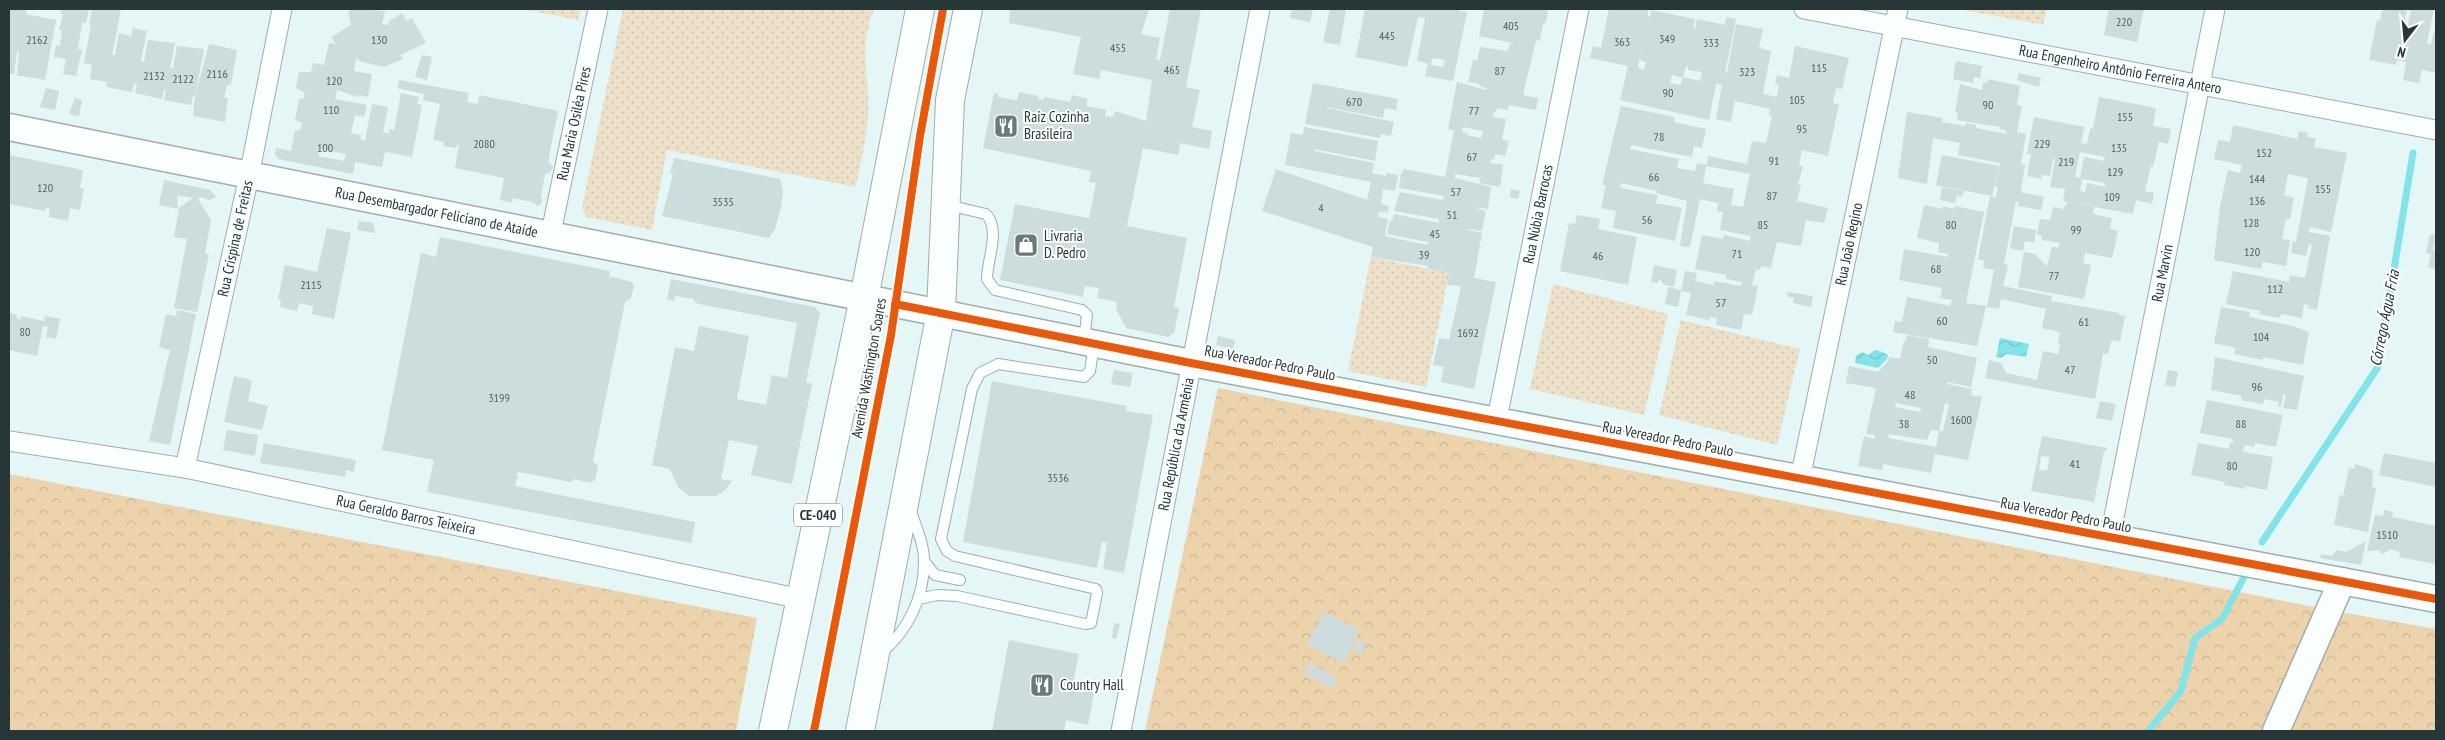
<svg xmlns="http://www.w3.org/2000/svg" width="2445" height="740" font-family="'PT Sans Narrow',sans-serif">
<style>
.green{fill:url(#green-dots)}
.forest{fill:url(#forest-crowns)}
.water{fill:url(#water-waves)}
.lines{fill:none;stroke-linecap:round;stroke-linejoin:round}
.stream{stroke:#82e4e9;stroke-width:7}
.building{fill:#cddcdd;fill-rule:evenodd}
.lane-casing{stroke:#9eadae;stroke-width:12}
.street-casing{stroke:#9eadae;stroke-width:21}
.secondary-casing{stroke:#9eadae;stroke-width:29}
.highway-casing{stroke:#9eadae;stroke-width:30}
.lane{stroke:#fbfefe;stroke-width:10}
.street{stroke:#fbfefe;stroke-width:19}
.secondary{stroke:#fbfefe;stroke-width:26}
.highway{stroke:#fbfefe;stroke-width:28}
.cycleway-casing{stroke:#fff;stroke-width:11}
.cycleway{stroke:#e8590c;stroke-width:8}
.labels{text-anchor:middle;stroke-width:4;stroke-linejoin:round;paint-order:stroke}
.number-label{font-size:12px;fill:#516162}
.shield{fill:#fff;stroke:#687374;stroke-width:1}
.shield-label{font-size:14px;font-weight:bold;fill:#273738}
.street-label{font-size:15px;fill:#273738;stroke:#fff}
.poi-label{font-size:15px;fill:#273738;stroke:#fff;text-anchor:start}
.water-label{font-size:16px;font-style:italic;fill:#1b3233;stroke:#fff}
</style>
<defs>
<pattern id="green-dots" width="8" height="8" patternUnits="userSpaceOnUse" patternTransform="scale(1.25)"><rect width="8" height="8" fill="#ede0c9"/><path d="M2 2h.1M6 6h.1" fill="none" stroke="#cbc1ad" stroke-width="1.8" stroke-linecap="round"/></pattern>
<pattern id="forest-crowns" width="20" height="18" patternUnits="userSpaceOnUse" patternTransform="scale(1.25)"><rect width="20" height="18" fill="#edd3ac"/><path d="M2 6a3 3 0 1 1 6 0M12 15a3 3 0 1 1 6 0" fill="none" stroke="#cbb695"/></pattern>
<pattern id="water-waves" width="16" height="10" patternUnits="userSpaceOnUse" patternTransform="scale(1.25)"><rect width="16" height="10" fill="#82e4e9"/><path d="M0 5q4-4 8 0t8 0" fill="none" stroke="#70c4c9"/></pattern>
</defs>
<rect width="100%" height="100%" fill="#e5f6f7"/>
<!-- green -->
<path class="green" d="M522 9H581L578 20Z
M623 9H874C858 48 870 76 868 115 867 139 860 163 856 187L667 150 652 230 586 217 582 207Z
M1958 9H2047L2043 25Z
M1371 257 1449 273 1426 387 1348 371Z
M1553 284 1668 314 1644 415 1530 389Z
M1681 320 1800 349 1777 445 1659 415Z"/>
<!-- forest -->
<path class="forest" d="M1218 388 2329 610 2436 629V731H1145Z
M9 474 757 618 736 731H9Z"/>
<!-- water -->
<path class="water" d="M2000 338 2029 344 2026 357 2006 354 2002 358 1996 357Z
M1875 350 1880 351 1888 355 1887 359 1878 368 1855 363 1856 356 1862 352 1868 355Z"/>
<g class="lines">
<!-- stream -->
<path class="stream" d="M2262 542 2378 367 2413 153
M2148 731 2181 691 2195 638 2222 619 2244 577"/>
</g>
<!-- building -->
<path class="building" d="M9 9H27L26 14 56 20 45 80 17 75 19 52 17 51 14 74 9 73Z
M61 9H89L86 23H82L78 49 82 50 76 76 63 74 66 59 54 57 56 45 60 46 62 30H59L63 14 60 13Z
M92 9H121L112 55H115L119 33 131 36 133 28 147 31 141 61 144 62 148 40 175 43 170 68H173L177 46 204 49 195 96H193L191 105 164 100 166 90 164 89 162 99 135 93 137 84 134 83 132 92 106 87 107 82 90 79 92 65 84 63 91 25H89Z
M353 9 385 11 382 24 390 25 388 22 402 13 406 21 412 18 426 43 400 55 403 59 384 67 362 62 356 58 354 71 372 74 368 97 358 95 357 97 337 90 335 99 367 105 364 117 355 115 351 133 361 135 360 139 365 141 372 104 388 107 383 132 389 134V129L394 130 401 93 419 97 417 104 422 105 412 157 385 152 382 167 355 162 353 174 278 159 275 153 276 148 291 151 295 130 300 131 302 123 295 120 299 99H303L305 93 296 88 299 72H311L313 63 324 65 329 43 336 44 331 37 351 25 348 12ZM320 149 346 154 344 161 318 156Z
M1010 9H1149L1141 34 1160 38 1156 59 1160 60 1170 9H1201L1186 87 1200 90 1192 127 1212 131 1209 149 1180 143 1178 155 1143 148 1127 226 1187 238 1174 307 1179 308 1174 333 1168 337 1126 328 1116 309 1117 302 1097 298 1099 288 1085 286 1083 297 1000 280 1015 204 1119 224 1089 218 1096 183 1089 182 1091 171 983 148 994 93 998 94V97L1013 100H1017L1019 92 1038 96V99L1044 100V97L1070 102 1072 95 1088 99 1086 106 1106 110 1105 116 1113 117 1115 111 1146 121 1152 80 1101 70 1099 79 1073 74 1081 37 1009 23Z
M1292 9H1313L1310 22 1290 18Z
M1330 9H1346L1340 45 1323 42Z
M1365 9H1459V11L1467 12 1453 81 1425 76 1428 64 1443 67 1445 60 1432 58 1431 64 1417 61 1425 18 1418 17 1407 67 1356 57Z
M1484 9 1548 10 1546 23H1543L1540 41 1536 40 1523 95 1538 98 1536 110 1509 105 1508 110 1497 108 1496 112H1494L1493 117 1506 119 1502 140 1509 141 1505 156 1495 154 1494 160 1491 159V163L1503 165 1500 187 1479 183 1480 178 1455 174V178L1491 187 1488 209 1473 207 1486 211 1482 231 1469 229 1468 230 1482 233 1474 278 1496 282 1474 389 1441 382 1444 367 1433 365 1439 338 1449 340 1461 286 1447 285 1449 273 1427 268 1428 266 1371 257 1373 247 1262 211 1276 169 1367 200 1371 182 1285 165 1291 133 1303 135 1304 127 1378 141 1375 161 1314 149V151L1374 163 1372 173 1386 176V173L1398 175 1395 191 1383 189 1381 204 1389 206 1388 213 1379 211 1378 217 1388 219 1385 236 1427 245 1428 242 1387 234 1390 220 1392 221 1394 214 1439 223V219L1394 211 1400 192 1443 200 1444 196 1399 188 1401 174 1404 169 1445 177 1454 130 1448 129 1457 82 1486 90 1487 88 1479 86V84L1468 82 1473 60 1477 61 1480 47 1508 51 1510 43 1513 44V43L1479 36ZM1463 127 1483 131 1482 135 1481 138 1467 135 1468 133 1462 132Z
M1609 9H1648V16L1650 17 1651 10 1695 19 1693 29H1695L1697 19 1725 25 1726 17 1736 19 1725 73H1727L1736 24 1763 29 1759 48 1771 51 1763 94 1777 97 1779 85 1775 84 1777 75 1789 78 1795 46 1849 58 1842 89 1836 88 1833 103 1839 104 1828 156 1802 150 1799 166H1803L1798 184H1801L1797 201 1828 208 1824 223 1806 220 1801 246 1777 242 1771 268 1761 266 1760 270 1756 269 1752 285 1758 286 1752 315 1744 314 1741 330 1716 325 1717 318 1710 317 1709 320 1686 315 1691 293 1681 291 1685 271 1697 273 1695 281 1714 285V281L1741 286 1742 282 1726 279V275L1695 269 1702 235 1723 239 1724 235 1750 241 1751 236 1720 230 1723 212 1717 211 1718 203 1700 199 1690 247 1680 246 1687 201 1656 193 1657 191 1621 183 1620 188 1658 195 1656 203 1682 208 1675 241 1613 228 1616 211 1601 208 1606 185H1602L1621 106 1675 117 1674 122 1706 129 1702 148 1694 146 1692 157 1631 145 1630 149 1679 159 1677 168 1695 171 1697 163 1707 165 1706 166 1703 183 1734 189 1731 205 1743 207 1750 174 1706 166 1707 164 1708 156 1747 164 1752 141 1766 143 1772 116 1769 115 1770 109 1735 101 1731 122 1716 119 1722 85 1716 84 1709 120 1620 100 1628 66 1590 58 1593 46 1601 48ZM1641 50 1640 60 1646 62 1644 70 1638 68ZM1686 66 1688 67V70L1702 72 1700 81 1682 77 1681 85 1670 83 1672 75 1683 78Z
M2109 9H2144L2137 42 2104 35Z
M2382 9H2407L2404 23 2408 24 2411 9H2434L2427 43 2431 44 2436 24V73L2422 70 2419 83 2403 80 2406 62 2397 60 2396 65 2369 60 2377 20 2380 21Z
M209 44 237 50 231 85H227L224 97 228 98 225 122 193 116 195 96Z
M422 55 432 57 427 80 415 77Z
M1956 61 1982 66 1980 78 1974 77 1973 83 1953 79Z
M2019 73 2041 78 2039 87 2017 80Z
M1988 79 2020 86 2017 105 2022 106 2017 132 2026 134 2021 164 2025 165 2021 192 2044 197 2041 210 2018 206 2019 202 2016 201 2004 264 2008 265 2003 286 2052 296 2051 301 2119 313V315L2125 316 2120 342 2114 340 2111 342 2108 354 2103 353 2095 399 1985 378 1989 360 2001 363 2006 373 2037 380 2043 351 2058 354 2060 344H2058L2060 332 2042 328 2046 309 2001 299 1999 309 1987 307 1994 270 1983 268 1984 261 1978 259 1990 196 1996 197 1998 187 1995 186 2000 163 1958 155 1960 143 1933 138 1927 184 1898 178 1907 112 1943 118 1942 122 1965 126 1966 123 1976 125V128L2006 134 2007 131 2000 129V127L1957 120 1958 113 1955 112 1960 84 1982 90 1983 82 1987 83Z
M399 80 469 93 467 102 478 104 479 95 558 111 548 162 551 164 553 168 549 173 545 174 541 196 542 202 538 206 532 202 513 198 512 203 500 200 504 178 455 168 459 145H457L456 148 443 146 444 142 433 140 440 104 423 100 424 94 397 88Z
M1313 83 1398 99 1396 110 1385 108 1383 118 1327 107V108L1394 122 1391 136 1381 134 1380 138 1305 124Z
M46 88 59 91 55 110 40 107Z
M2099 97 2156 108 2153 126 2171 129 2168 144 2159 142 2153 167 2151 166 2145 191 2154 193 2152 204 2136 200 2133 214 2063 201 2065 189 2050 187 2055 159 2053 158 2050 176 2042 175 2041 179 2027 176 2031 154H2027L2034 117 2084 127 2081 143 2087 144 2090 129 2093 128ZM2080 152 2105 157 2104 161 2084 157 2080 178 2075 177ZM2082 179 2105 183V187L2087 183 2085 192 2080 191Z
M75 98 82 100 79 116 69 114Z
M2233 125 2297 139 2299 131 2308 133 2307 137 2316 138 2314 147 2347 153 2331 232 2310 227 2309 232 2330 236 2317 310 2308 308 2309 305 2304 304 2302 318 2281 314 2280 318 2259 314 2260 311 2226 304 2233 271 2289 282 2290 275 2305 278 2312 245 2309 244 2306 256 2291 253 2293 241 2296 242 2308 178 2288 174 2284 195 2294 198 2290 219H2286L2282 239 2290 240 2286 266 2263 262 2261 269 2214 260 2220 206 2228 170 2240 173 2242 165 2214 159 2218 140 2230 142Z
M9 155 83 170 80 188H84L80 210 70 208 68 221 49 217 50 209 46 208 45 211 9 204Z
M1942 155 1999 166 1992 196 1936 185Z
M674 158 780 179 783 192 781 207 775 229 769 238 662 216 673 174 670 173Z
M164 180 210 190 216 197 209 200 202 197 198 199 211 220 205 254 209 255 197 312 174 308 187 239 174 237 179 208 193 198 177 195 178 209 159 205Z
M1942 187 1964 191 1962 197 1957 196 1955 203 1940 200Z
M1511 189 1520 191 1518 199 1510 197Z
M2068 202 2094 207 2093 214 2112 218 2110 229 2118 231 2112 258 2085 253 2083 263 2091 265 2084 299 2018 287 2024 252 2035 254 2047 266 2052 246 2058 248 2060 243 2042 240V236L2037 234 2040 219 2050 220 2053 207 2063 209Z
M1924 205 1943 209V206L1954 209 1955 206 1984 212 1966 303 1986 306 1977 346 1893 332 1895 321 1902 322 1907 297 1950 306 1952 300 1940 298 1942 288 1899 280 1904 249 1948 257V254L1938 252 1939 243 1917 238Z
M1577 215 1600 219 1598 229 1637 237 1628 285 1560 271 1569 223 1575 224Z
M359 221 373 223 375 233 357 230Z
M2014 226 2036 230 2034 243 2025 241 2023 251 2010 248Z
M327 228 351 233 334 319 312 314 313 306 299 303 297 311 280 307 281 300 278 299 285 265 317 272Z
M2430 234 2436 235 2433 250 2436 251V269L2428 267 2431 254 2426 253Z
M440 237 610 271 609 276 632 282 634 286 631 298 625 302 593 461 598 466 595 480 590 483 575 479 570 482 519 472 515 476H518L515 486 695 522 691 543 427 492 434 460 382 450 421 253 436 257Z
M1654 265 1677 270 1674 287 1663 284 1661 280H1659L1658 283 1651 282Z
M671 279 815 307 820 313 806 382 812 384 792 484 751 475 758 446 729 440 721 479 732 481 725 490 716 496H689L678 487 670 469 652 465 675 347 694 351 699 326 749 336 737 399 766 405 772 375 787 378 797 323 699 304 694 302V299L675 296 674 301 667 300Z
M1668 287 1681 290 1678 307 1665 304Z
M1788 292 1813 296 1811 307 1793 303 1794 298 1787 296Z
M2221 307 2250 312 2249 317 2293 326 2309 332 2303 365 2263 357V360L2234 354 2236 348 2214 343Z
M177 310 196 314 170 445 149 441 170 350 159 347 166 314 176 316Z
M9 313 17 315 16 318 21 319V316L44 321 45 316 60 319 56 339 46 337 48 327 43 326 37 356 9 350Z
M1907 335 1929 339 1928 347 1977 358 1971 387 1947 382V384L1972 389 1971 395 1982 397 1968 460 1935 454 1931 473 1883 464 1882 470 1858 466 1864 436 1875 439V435L1866 434 1876 388 1846 383 1849 366 1878 372 1888 361 1889 357 1900 359 1904 341 1906 342ZM1896 403 1921 408 1920 412 1895 407ZM1945 403 1949 404 1943 431H1939L1936 447 1888 438 1889 434 1927 440 1931 430 1939 431Z
M1218 336 1235 340 1233 349 1216 345Z
M2215 357 2304 376 2297 410 2283 408 2286 395H2283L2281 407H2278L2279 402 2264 399 2263 404 2241 400 2242 396 2211 390Z
M1114 370 1133 373 1130 387 1111 384Z
M2168 370 2178 372 2175 387 2165 385Z
M234 376 252 380 248 401 268 406 262 430 224 422Z
M992 381 1127 406 1126 411 1153 415 1124 573 1103 569 1107 543 1102 542 1097 568 963 542Z
M2207 400 2283 415 2276 447 2255 443 2254 447 2244 445 2243 452 2273 457 2267 490 2245 486V489L2224 485 2225 482 2191 475 2198 443 2229 449 2230 442 2233 443V439L2200 433Z
M2100 401 2116 404 2112 421 2096 418Z
M227 430 258 435 255 456 223 450Z
M2042 436 2107 448 2106 451H2104L2094 502 2031 491ZM2041 456 2050 457 2047 471 2039 470Z
M264 443 356 460 354 472 346 470 345 477 260 463Z
M2384 453 2436 463V487L2379 475Z
M2355 464 2373 470 2372 487 2376 488 2368 532 2334 525 2340 495 2343 496 2349 468 2354 469Z
M2384 510 2393 512 2392 517 2436 526V564L2399 557 2400 552 2391 549 2382 554 2379 550 2367 551 2375 515 2383 516Z
M2366 541 2361 565 2320 558 2321 554 2332 556 2337 550 2346 552Z
M1324 612 1360 630 1344 663 1307 645Z
M1114 623 1120 624 1116 639 1112 638Z
M1358 639 1366 643 1362 654 1353 652Z
M1009 640 1079 654 1073 682 1095 687 1088 725 1066 720 1064 731H992Z
M1309 663 1338 678 1332 688 1304 673Z"/>
<g class="lines">
<!-- lane casing -->
<g class="lane-casing">
<path id="lane" d="M947 205 986 214C1001 230 987 259 987 279L995 290 1082 310 1087 315 1084 340
M925 562 935 575 960 580
M919 599 937 595 957 596 1085 624 1091 623 1097 593 1096 589 955 556 947 551 941 539 972 389 980 373 998 364 1084 377 1090 371 1094 344
M881 653C907 632 924 598 924 563 925 546 916 527 911 511"/>
</g>
<!-- street casing -->
<g class="street-casing">
<g id="street">
<path id="s1" d="M1804 9 2436 130"/>
<path id="s2" d="M550 237 598 9"/>
<path id="s3" d="M1497 419 1579 9"/>
<path id="s4" d="M9 441 185 468 801 599"/>
<path id="s5" d="M185 468 249 176 282 9"/>
<path id="s6" d="M1800 479 1898 9"/>
<path id="s7" d="M2110 537 2215 9"/>
<path id="s8" d="M1121 731 1260 9"/>
</g>
</g>
<!-- secondary casing -->
<g class="secondary-casing">
<g id="secondary">
<path id="s9" d="M9 127 1191 363 2436 599"/>
<path d="M2276 731 2342 581"/>
</g>
</g>
<!-- highway casing -->
<g class="highway-casing">
<path id="highway" d="M773 731 864 298 920 9
M860 731 941 312 950 100 968 9"/>
</g>
<!-- lane -->
<use href="#lane" class="lane"/>
<!-- street -->
<use href="#street" class="street"/>
<!-- secondary -->
<use href="#secondary" class="secondary"/>
<!-- highway -->
<use href="#highway" class="highway"/>
<!-- cycleway casing -->
<g class="cycleway-casing">
<path id="cycleway" d="M895 304 1191 363 2436 599
M814 731 891 335 920 136 943 9"/>
</g>
<!-- cycleway -->
<use href="#cycleway" class="cycleway"/>
</g>
<!-- icons -->
<defs>
<g id="restaurant-square" transform="scale(1.25)"><rect x="-9" y="-9" width="18" height="18" rx="4" fill="#6a7a7b" stroke="#fff"/><path d="M-5-6h1v4h1v-4h1v4h1v-4h1v5L-1.5 .5V6h-2V.5L-5-1ZM5-6V6H3V1.5H1.5Q1.5-4 5-6Z" fill="#fff"/></g>
<g id="shop-square" transform="scale(1.25)"><rect x="-9" y="-9" width="18" height="18" rx="4" fill="#6a7a7b" stroke="#fff"/><path d="M-5-2.5h2.3a2.7 3.5 0 0 1 5.4 0H5L5.5 6h-11ZM-1.5-2.5h3a1.5 2.3 0 0 0-3 0Z" fill="#fff"/></g>
</defs>
<g fill-rule="evenodd">
<use href="#restaurant-square" x="1006" y="126"/>
<use href="#shop-square" x="1026" y="245"/>
<use href="#restaurant-square" x="1042" y="685"/>
</g>
<g class="labels">
<!-- number labels -->
<g class="number-label">
<text x="2124" y="26">220</text>
<text x="1511" y="30">405</text>
<text x="1387" y="40">445</text>
<text x="1667" y="43">349</text>
<text x="37" y="44">2162</text>
<text x="379" y="44">130</text>
<text x="1622" y="46">363</text>
<text x="1711" y="47">333</text>
<text x="1118" y="52">455</text>
<text x="1819" y="72">115</text>
<text x="1172" y="74">465</text>
<text x="1500" y="75">87</text>
<text x="1747" y="76">323</text>
<text x="217" y="78">2116</text>
<text x="154" y="80">2132</text>
<text x="183" y="83">2122</text>
<text x="334" y="85">120</text>
<text x="1668" y="97">90</text>
<text x="1797" y="104">105</text>
<text x="1354" y="106">670</text>
<text x="1988" y="109">90</text>
<text x="331" y="114">110</text>
<text x="1474" y="115">77</text>
<text x="2125" y="121">155</text>
<text x="1802" y="133">95</text>
<text x="1659" y="141">78</text>
<text x="484" y="148">2080</text>
<text x="2042" y="148">229</text>
<text x="325" y="152">100</text>
<text x="2119" y="152">135</text>
<text x="2264" y="157">152</text>
<text x="1472" y="161">67</text>
<text x="1774" y="165">91</text>
<text x="2066" y="166">219</text>
<text x="2115" y="176">129</text>
<text x="1654" y="181">66</text>
<text x="2257" y="183">144</text>
<text x="45" y="192">120</text>
<text x="2323" y="193">155</text>
<text x="1456" y="196">57</text>
<text x="1772" y="200">87</text>
<text x="2112" y="201">109</text>
<text x="2257" y="205">136</text>
<text x="723" y="206">3535</text>
<text x="1321" y="212">4</text>
<text x="1452" y="219">51</text>
<text x="1647" y="224">56</text>
<text x="2251" y="227">128</text>
<text x="1763" y="229">85</text>
<text x="1951" y="229">80</text>
<text x="2076" y="234">99</text>
<text x="1435" y="238">45</text>
<text x="2252" y="256">120</text>
<text x="1737" y="258">71</text>
<text x="1424" y="259">39</text>
<text x="1598" y="260">46</text>
<text x="1936" y="273">68</text>
<text x="2054" y="280">77</text>
<text x="311" y="289">2115</text>
<text x="2275" y="293">112</text>
<text x="1721" y="307">57</text>
<text x="1942" y="325">60</text>
<text x="2084" y="326">61</text>
<text x="25" y="336">80</text>
<text x="1468" y="337">1692</text>
<text x="2261" y="341">104</text>
<text x="1932" y="364">50</text>
<text x="2070" y="374">47</text>
<text x="2257" y="391">96</text>
<text x="1910" y="399">48</text>
<text x="499" y="402">3199</text>
<text x="1961" y="424">1600</text>
<text x="1904" y="428">38</text>
<text x="2241" y="428">88</text>
<text x="2075" y="468">41</text>
<text x="2232" y="470">80</text>
<text x="1058" y="482">3536</text>
<text x="2387" y="539">1510</text>
</g>
<!-- shield labels -->
<rect class="shield" x="794" y="503.5" width="48" height="23" rx="4"/>
<g class="shield-label">
<text x="818" y="520">CE-040</text>
</g>
<!-- street labels -->
<g class="street-label">
<text dy="5" stroke="none"><textPath href="#s1" startOffset="322">Rua Engenheiro Antônio Ferreira Antero</textPath></text>
<text dy="5" stroke="none"><textPath href="#s2" startOffset="116">Rua Maria Osiléa Pires</textPath></text>
<text dy="5" stroke="none"><textPath href="#s9" startOffset="436">Rua Desembargador Feliciano de Ataíde</textPath></text>
<text dy="5" stroke="none"><textPath href="#s3" startOffset="209">Rua Núbia Barrocas</textPath></text>
<text dy="5" stroke="none"><textPath href="#s5" startOffset="235">Rua Crispina de Freitas</textPath></text>
<text dy="5" stroke="none"><textPath href="#s6" startOffset="240">Rua João Regino</textPath></text>
<text dy="5" stroke="none"><textPath href="#s7" startOffset="269">Rua Marvin</textPath></text>
<text transform="translate(1270 363) rotate(11)" y="5">Rua Vereador Pedro Paulo</text>
<text transform="translate(869 368) rotate(-80)" y="5">Avenida Washington Soares</text>
<text transform="translate(1668 439) rotate(11)" y="5">Rua Vereador Pedro Paulo</text>
<text dy="5" stroke="none"><textPath href="#s8" startOffset="292">Rua República da Armênia</textPath></text>
<text dy="5" stroke="none"><textPath href="#s4" startOffset="404">Rua Geraldo Barros Teixeira</textPath></text>
<text transform="translate(2066 515) rotate(11)" y="5">Rua Vereador Pedro Paulo</text>
</g>
<!-- poi labels -->
<g class="poi-label">
<text x="1024" y="122">Raiz Cozinha<tspan x="1024" dy="17">Brasileira</tspan></text>
<text x="1044" y="241">Livraria<tspan x="1044" dy="17">D. Pedro</tspan></text>
<text x="1060" y="690">Country Hall</text>
</g>
<!-- water labels -->
<g class="water-label">
<text transform="translate(2384 318) rotate(-79)" y="6">Córrego Água Fria</text>
</g>
</g>
<!-- border -->
<rect width="2445" height="740" fill="none" stroke="#273738" stroke-width="20"/>
<!-- north arrow -->
<g transform="translate(2405 40) rotate(196)" stroke="#ffffff" stroke-width="4" paint-order="stroke">
<path d="M0-4L9 19L0 12L-9 19Z" fill="#273738"/>
<text y="-8" font-size="14" font-weight="bold" text-anchor="middle" fill="#273738">N</text>
</g>
</svg>
